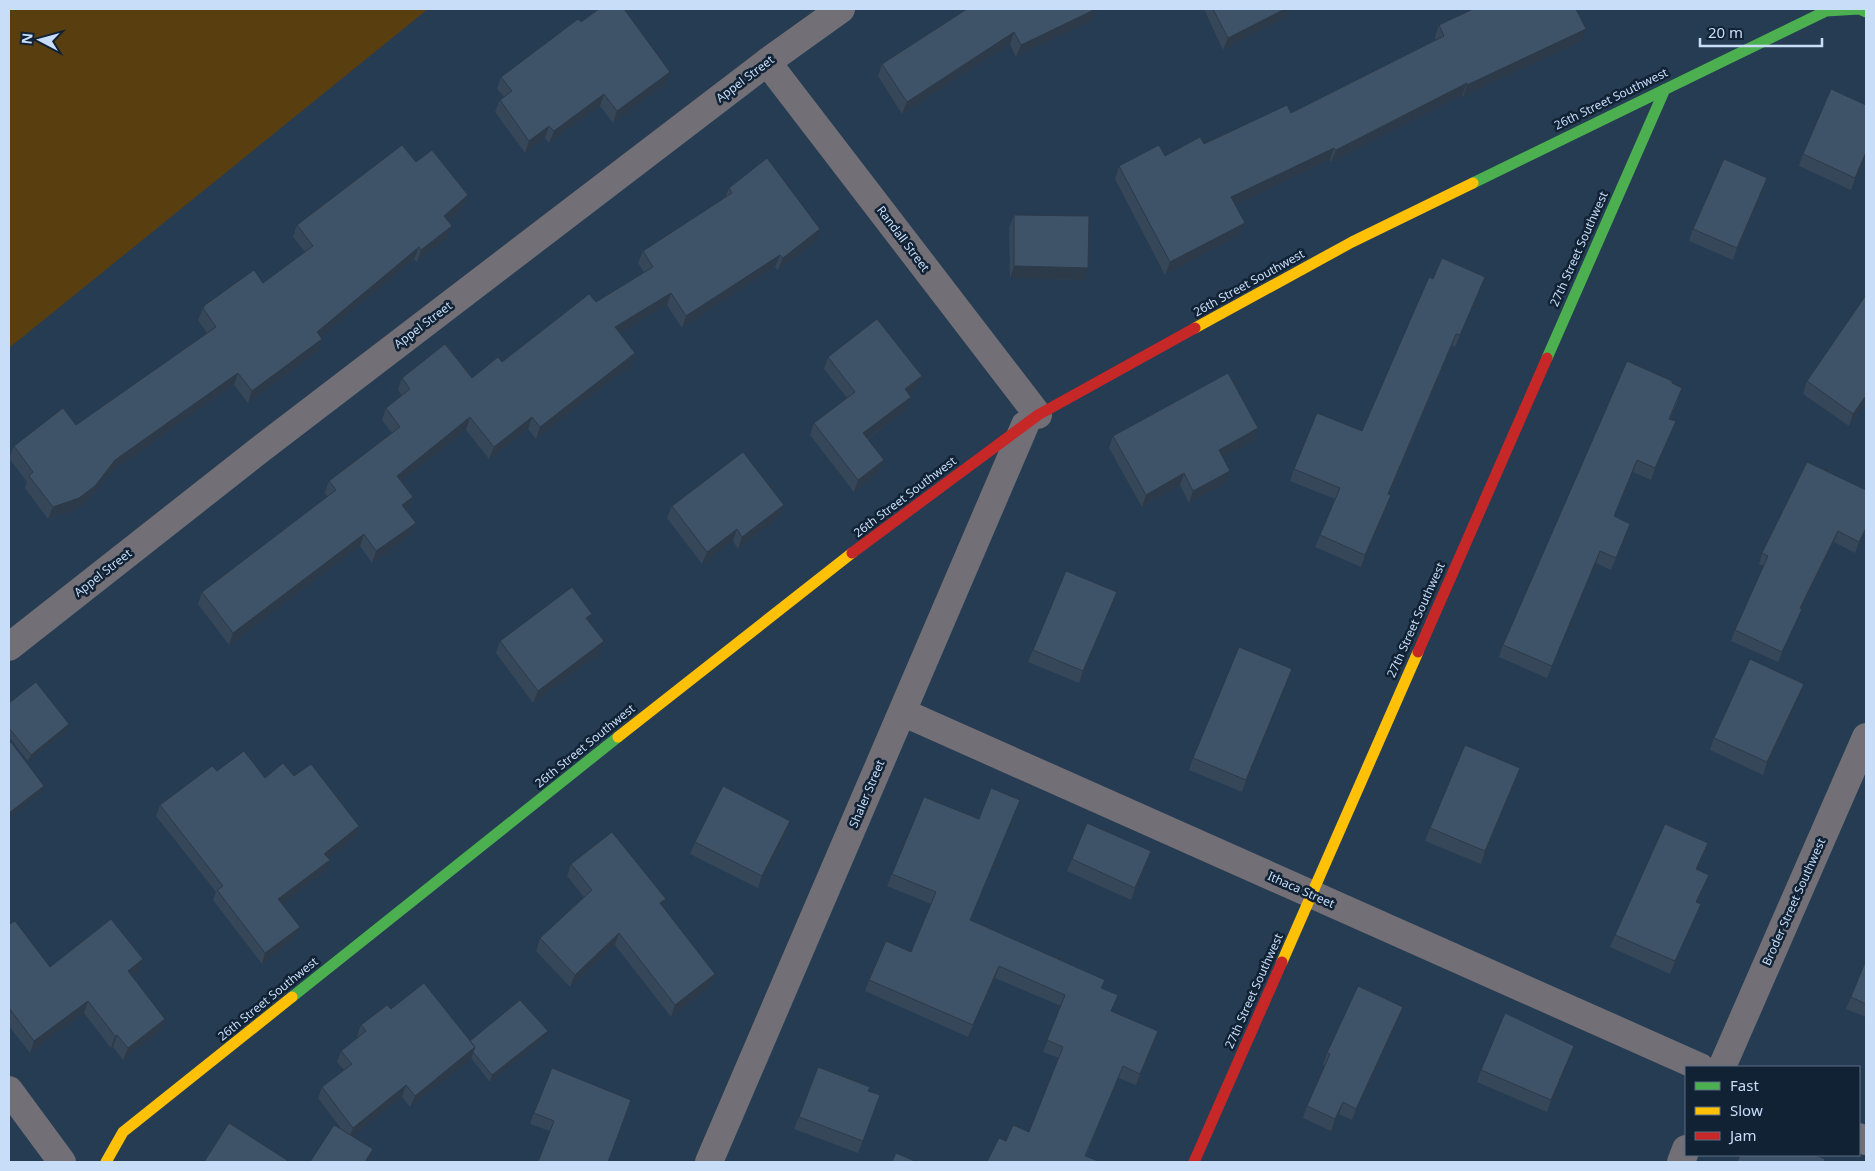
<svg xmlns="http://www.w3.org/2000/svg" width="1875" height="1171" font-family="'Noto Sans',sans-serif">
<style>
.green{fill:#593e10}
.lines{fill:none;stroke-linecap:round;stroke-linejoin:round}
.street{stroke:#726f76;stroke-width:28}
.fast{stroke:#4caf50;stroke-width:11}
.slow{stroke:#ffc107;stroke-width:11}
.jam{stroke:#c62828;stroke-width:11}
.wall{fill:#364759}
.shaded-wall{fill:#2c3a49}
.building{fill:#3f5368;stroke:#2c3a49}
.labels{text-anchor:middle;stroke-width:5;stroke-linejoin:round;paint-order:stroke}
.street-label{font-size:12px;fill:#c8def8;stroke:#112235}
</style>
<rect width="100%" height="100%" fill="#263c52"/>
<!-- green -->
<path class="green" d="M9 9H428L9 348Z"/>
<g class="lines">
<!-- street -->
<path class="street" d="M767 62 1038 415
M9 647 262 448 767 62 841 9
M902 712 1700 1067
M1722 1067 1866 737
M9 1090 62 1162
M1859 1137 1866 1141
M709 1162 1025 425
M1681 1162 1686 1149"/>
<!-- fast -->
<path class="fast" d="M1473 183 1826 11 1859 9 1866 12
M1547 358 1665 89
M292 997 618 737"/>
<!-- slow -->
<path class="slow" d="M1195 328 1352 242 1473 183
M618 737 852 553
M1282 962 1418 652
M106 1162 123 1132 292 997"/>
<!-- jam -->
<path class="jam" d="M852 553 1038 415 1195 328
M1418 652 1547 358
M1194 1162 1282 962"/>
</g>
<!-- wall -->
<path class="wall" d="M967 9 1093 20 1016 57 1010 44 902 114 878 76 882 64Z
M1204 9H1290L1287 17 1223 50Z
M581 22 666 84 613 123 600 106 549 143 545 138 525 153 495 112 500 100 504 97 497 89 501 77Z
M1439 25 1581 41 1463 97 1462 95 1331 162 1330 160 1235 205 1240 235 1165 275 1115 179 1119 166 1165 156 1204 144 1291 113 1436 40 1435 37Z
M1866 105V154L1851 190 1799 166 1803 154Z
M416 162 468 195 463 208 448 221 452 226 447 238 417 262 414 259 320 337 318 351 248 403 234 385 111 472 90 498 75 510 48 519 25 488 27 482 9 458 14 446 76 425 207 333 198 320 203 308 263 283 305 252 293 237 297 225Z
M1767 178 1763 190 1733 260 1689 241 1693 229Z
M729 188 816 241 778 270 775 267 682 328 667 305 620 333 635 353 631 365 536 439 528 429 489 459 466 430 401 481 413 497 408 509 407 511 416 523 411 535 372 563 360 546 229 645 198 604 202 592 328 497 325 493 329 481 392 433 382 420 386 408 402 395 398 390 402 378H472L502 362 596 302 644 272 638 263 643 251 725 198Z
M1014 215 1083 280 1010 278 1009 227Z
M1433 279 1481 288 1455 347 1452 346 1389 495 1387 507 1361 567 1315 547 1335 499 1290 481 1294 469 1362 431Z
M828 357 922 376 917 388 909 394 907 409 868 439 884 460 879 472 854 492 810 435 814 423 847 398 824 369Z
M1807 381 1861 409 1849 426 1803 394Z
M1672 383 1678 400 1670 419 1671 433 1651 480 1633 472 1614 517 1626 536 1611 570 1596 563 1547 678 1499 657 1503 645Z
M1258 428 1254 440 1223 457 1226 483 1189 503 1180 485 1142 507 1109 448 1113 436Z
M1807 462 1866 530 1855 553 1834 542 1801 609 1798 619 1778 662 1731 641 1735 630 1764 566 1759 564 1762 553Z
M672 506 779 517 738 549 733 541 702 564 667 518Z
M1112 604 1079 683 1028 662 1033 650Z
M589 622 599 653 533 703 496 653 500 641Z
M1292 669 1242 792 1189 770 1193 758Z
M1804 684 1799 696 1763 775 1710 750 1714 738Z
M9 703 67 731 28 761 9 737Z
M1520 768 1481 864 1425 841 1430 828Z
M217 771 265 778 294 776 356 836 328 858 330 860 326 871 282 904 300 927 296 937 262 964 213 900 216 892 156 816 160 805Z
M1020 800 971 920 1105 980 1102 988 1112 1012 1154 1043 1136 1085 1118 1078 1086 1156 1006 1141 1029 1132 1059 1058 1043 1052 1061 1006 995 978 968 1037 865 991 869 980 911 952 931 904 887 886 892 874 979 819Z
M790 821 786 833 758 888 690 854 695 842Z
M1708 843 1697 870 1704 887 1697 903 1696 916 1670 974 1610 947 1615 935Z
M1151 851 1147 863 1131 900 1067 871 1072 859Z
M571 864 663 907 711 986 671 1017 615 945 570 987 536 951 540 938 584 897 567 876Z
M9 922 50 967 139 971 132 976 165 1019 160 1031 123 1060 113 1047 111 1048 84 1013 30 1053 9 1026Z
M1866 960V1017L1846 1009Z
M391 1009 470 1041 545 1038 490 1082 471 1058 410 1107 402 1097 352 1136 342 1130 318 1098 322 1087 344 1070 337 1062 341 1051 358 1038 357 1037 361 1025Z
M1399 1019 1352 1120 1339 1114 1331 1131 1303 1118 1307 1106 1325 1065H1323L1327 1053Z
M1574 1046 1547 1112 1477 1082 1481 1070Z
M818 1067 868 1091 880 1095 858 1153 794 1129Z
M631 1100 550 1131 530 1124 534 1113Z"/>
<!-- shaded-wall -->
<path class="shaded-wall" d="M1096 9H1097L1093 20 1016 57 1021 45Z
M1285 9H1290L1287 17 1223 50 1228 38Z
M1586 29 1581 41 1463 97 1467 85Z
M1014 32 1010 44 902 114 907 102Z
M670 72 666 84 613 123 617 111Z
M1467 83 1462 95 1331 162 1336 150Z
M604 94 600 106 549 143 554 131Z
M549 126 545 138 525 153 529 141Z
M1334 148 1330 160 1227 209 1231 197Z
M1866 152V154L1851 190 1855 178Z
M1767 178 1763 190 1733 260 1737 248Z
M468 195 463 208 440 228 444 216Z
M1245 223 1240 235 1165 275 1170 262Z
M452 226 447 238 417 262 421 250Z
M820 229 816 241 778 270 783 258Z
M419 247 414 259 312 344 317 332Z
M780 255 775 267 682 328 686 316Z
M1014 266 1088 268 1083 280 1010 278Z
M1485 277 1481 288 1455 347 1460 335Z
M671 293 667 305 611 339 615 327Z
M1456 334 1452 346 1384 506 1388 494Z
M322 339 318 351 248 403 252 391Z
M635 353 631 365 536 439 540 427Z
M238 373 234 385 111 472 90 498 75 510 48 519 53 507 115 460Z
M922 376 917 388 900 401 905 389Z
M911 397 907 409 859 445 863 433Z
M1865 397H1866V408L1861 409 1849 426 1853 414Z
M470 417 466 430 392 488 397 476Z
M532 417 528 429 489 459 494 447Z
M1676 421 1671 433 1651 480 1655 468Z
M1258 428 1254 440 1215 462 1219 450Z
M884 460 879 472 854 492 858 480Z
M1637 460 1633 472 1609 528 1614 516Z
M1230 471 1226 483 1189 503 1193 491Z
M1184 473 1180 485 1142 507 1146 495Z
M1391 495 1387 507 1361 567 1365 555Z
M413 497 408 509 398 517 402 505Z
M784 505 779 517 738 549 742 537Z
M416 523 411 535 372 563 376 551Z
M1630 524 1626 536 1611 570 1616 558Z
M1866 528V530L1855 553 1859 542Z
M737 529 733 541 702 564 707 552Z
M1838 531 1834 542 1796 619 1800 608Z
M364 534 360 546 229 645 233 633Z
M1600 551 1596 563 1547 678 1552 666Z
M1117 592 1112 604 1079 683 1083 671Z
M1802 609 1798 619 1778 662 1782 652Z
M592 614 588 626 586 618Z
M604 641 599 653 533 703 538 691Z
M1292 669 1288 681 1242 792 1246 780Z
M1804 684 1799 696 1763 775 1767 762Z
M69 724 67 731 28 761 31 755Z
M1520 768 1515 780 1481 864 1485 851Z
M44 786 42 792 9 818V813Z
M1020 800 1015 812 966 932 970 920Z
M790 821 786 833 758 888 762 876Z
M359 826 356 836 321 864 324 854Z
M1708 843 1703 855 1692 882 1696 869Z
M1151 851 1147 863 1131 900 1135 888Z
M330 860 326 871 275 910 278 899Z
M1709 875 1704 887 1692 914 1696 902Z
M666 899 662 911 660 903Z
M1701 904 1696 916 1670 974 1675 961Z
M300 927 296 937 262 964 265 953Z
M619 933 615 945 570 987 575 975Z
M143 959 139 971 123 983 128 971Z
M999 966 995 978 968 1037 973 1025Z
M715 974 711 986 671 1017 675 1005Z
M88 1001 84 1013 30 1053 34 1041Z
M1403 1007 1399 1019 1352 1120 1356 1109Z
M165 1019 160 1031 123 1060 128 1048Z
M548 1031 545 1038 490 1082 492 1075Z
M1158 1031 1154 1043 1136 1085 1140 1074Z
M117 1035 113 1047 111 1048 115 1036Z
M1574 1046 1570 1058 1547 1112 1551 1100Z
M475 1047 471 1059 410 1107 415 1096Z
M406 1085 402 1097 349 1139 353 1128Z
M1343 1102 1339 1114 1331 1131 1335 1119Z
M373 1149 368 1161V1162H365Z"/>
<!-- building -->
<path class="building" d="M599 9H624L670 72 617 111 604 94 554 131 549 126 529 141 500 100 512 91 501 77 578 19 581 22Z
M967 9H1096L1021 45 1014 32 907 102 882 64Z
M1213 9H1285L1228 38Z
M1473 9H1576L1586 29 1467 85V83L1336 150 1334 148 1231 197 1245 223 1170 262 1119 166 1159 145 1165 156 1200 137 1204 144 1287 105 1291 113 1444 36 1439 25Z
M1831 89 1866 105V152L1855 178 1803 154Z
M402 145 416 162 432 150 468 195 444 216 452 226 421 250 419 247 317 332 322 339 252 391 238 373 115 460 95 486 79 498 53 507 29 476 33 472 14 446 63 408 76 425 216 327 203 308 205 305 254 270 263 283 313 246 297 225Z
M767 158 820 229 783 258 780 255 686 316 671 293 615 327 635 353 540 427 532 417 494 447 470 417 397 476 413 497 402 505 416 523 376 551 364 534 233 633 202 592 336 490 329 481 400 427 386 408 410 389 402 378 445 344 472 378 498 357 502 362 589 294 596 302 653 267 643 251 732 193 729 188Z
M1724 159 1767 178 1737 248 1693 229Z
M1014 215 1089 216 1088 268 1014 266Z
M1442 258 1485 277 1460 335 1456 334 1388 494 1391 495 1365 555 1320 535 1340 488 1294 469 1317 413 1362 431 1429 277 1433 279Z
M1866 295V397H1865L1853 414 1807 381Z
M877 319 922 376 905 389 911 397 863 433 884 460 858 480 814 423 855 392 828 357Z
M1627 361 1672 381V383L1682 388 1669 419 1676 421 1655 468 1637 460 1614 516 1630 524 1616 558 1600 551 1552 666 1503 645Z
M1228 373 1258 428 1219 450 1230 471 1193 491 1184 473 1146 495 1113 436Z
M743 452 784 505 742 537 737 529 707 552 672 506Z
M1807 462 1866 490V528L1859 542 1838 531 1800 608 1802 609 1782 652 1735 630 1768 556 1762 553Z
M1066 571 1117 592 1083 671 1033 650Z
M572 587 592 614 586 618 604 641 538 691 500 641Z
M1239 647 1292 669 1246 780 1193 758Z
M1750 659 1804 684 1767 762 1714 738Z
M36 682 69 724 31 755 9 728V703Z
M11 742 44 786 9 813V744Z
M1465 745 1520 768 1485 851 1430 828Z
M244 751 265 778 283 763 294 776 311 764 359 826 324 854 330 860 278 899 300 927 265 953 217 890 223 886 160 805 212 766 217 771Z
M723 786 790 821 762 876 695 842Z
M991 788 1020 800 970 920 1105 980 1101 988 1118 995 1111 1011 1158 1031 1140 1074 1123 1066 1085 1156 1101 1162H987L999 1138 1006 1141 1013 1125 1029 1132 1063 1047 1047 1040 1065 995 999 966 973 1025 869 980 886 941 911 952 936 892 892 874 924 797 979 819Z
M1087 823 1151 851 1135 888 1072 859Z
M1665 824 1708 843 1696 869 1709 875 1696 902 1701 904 1675 961 1615 935Z
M612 832 666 899 660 903 715 974 675 1005 619 933 575 975 540 938 592 890 571 864Z
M111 919 143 959 128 971 165 1019 128 1048 117 1035 115 1036 88 1001 34 1041 9 1008V922L10 924 15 921 50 967Z
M1866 960V1004L1851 997Z
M424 983 475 1047 415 1096 406 1085 353 1128 322 1087 352 1064 341 1051 366 1031 361 1025 387 1005 391 1009Z
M1358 986 1403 1007 1356 1109 1343 1102 1335 1119 1307 1106 1330 1054 1327 1053Z
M520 1000 548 1031 492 1075 473 1052 475 1047 470 1041Z
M1505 1013 1574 1046 1551 1100 1481 1070Z
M818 1067 870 1087 868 1091 880 1095 863 1141 799 1117Z
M552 1068 631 1100 608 1162H538L554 1121 534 1113Z
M229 1123 290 1162H204Z
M334 1125 373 1149 365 1162H310Z
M896 1153 917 1162H892Z
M1740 1155H1815L1825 1159 1824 1162H1737Z"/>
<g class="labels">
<!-- street labels -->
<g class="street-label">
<text transform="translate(745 79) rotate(-37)" y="4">Appel Street</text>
<text transform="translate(1611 99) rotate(-26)" y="4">26th Street Southwest</text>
<text transform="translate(903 239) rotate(53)" y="4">Randall Street</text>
<text transform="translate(1579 249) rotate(-66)" y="4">27th Street Southwest</text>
<text transform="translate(1249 283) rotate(-29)" y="4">26th Street Southwest</text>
<text transform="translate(423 325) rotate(-37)" y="4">Appel Street</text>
<text transform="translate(905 497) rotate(-37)" y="4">26th Street Southwest</text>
<text transform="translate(103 573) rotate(-38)" y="4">Appel Street</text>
<text transform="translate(1416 620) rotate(-66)" y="4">27th Street Southwest</text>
<text transform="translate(585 746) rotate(-39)" y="4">26th Street Southwest</text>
<text transform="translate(867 794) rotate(-67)" y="4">Shaler Street</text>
<text transform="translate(1301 890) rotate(24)" y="4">Ithaca Street</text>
<text transform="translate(1794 902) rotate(-66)" y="4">Broder Street Southwest</text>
<text transform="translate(1254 991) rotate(-66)" y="4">27th Street Southwest</text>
<text transform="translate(268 999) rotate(-39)" y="4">26th Street Southwest</text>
</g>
</g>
<!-- border -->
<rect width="1875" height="1171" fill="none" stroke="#c8def8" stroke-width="20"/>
<!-- legend -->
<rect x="1685" y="1066" width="175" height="90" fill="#112235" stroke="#5a6d83"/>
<rect x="1695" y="1082" width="25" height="8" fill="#4caf50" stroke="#5a6d83"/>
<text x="1730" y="1091" font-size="15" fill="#c8def8">Fast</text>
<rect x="1695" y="1107" width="25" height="8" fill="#ffc107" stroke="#5a6d83"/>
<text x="1730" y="1116" font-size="15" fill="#c8def8">Slow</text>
<rect x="1695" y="1132" width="25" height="8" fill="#c62828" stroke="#5a6d83"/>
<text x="1730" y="1141" font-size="15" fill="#c8def8">Jam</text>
<!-- north arrow -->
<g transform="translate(40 40) rotate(276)" stroke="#112235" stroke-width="4" paint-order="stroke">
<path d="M0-4L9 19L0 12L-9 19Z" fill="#c8def8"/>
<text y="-8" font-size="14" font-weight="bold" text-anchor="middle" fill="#c8def8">N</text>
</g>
<!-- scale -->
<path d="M1700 38v8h122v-8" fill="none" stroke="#c8def8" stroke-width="2.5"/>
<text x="1708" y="38" font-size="15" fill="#c8def8" stroke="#112235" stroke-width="4" paint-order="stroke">20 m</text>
</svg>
